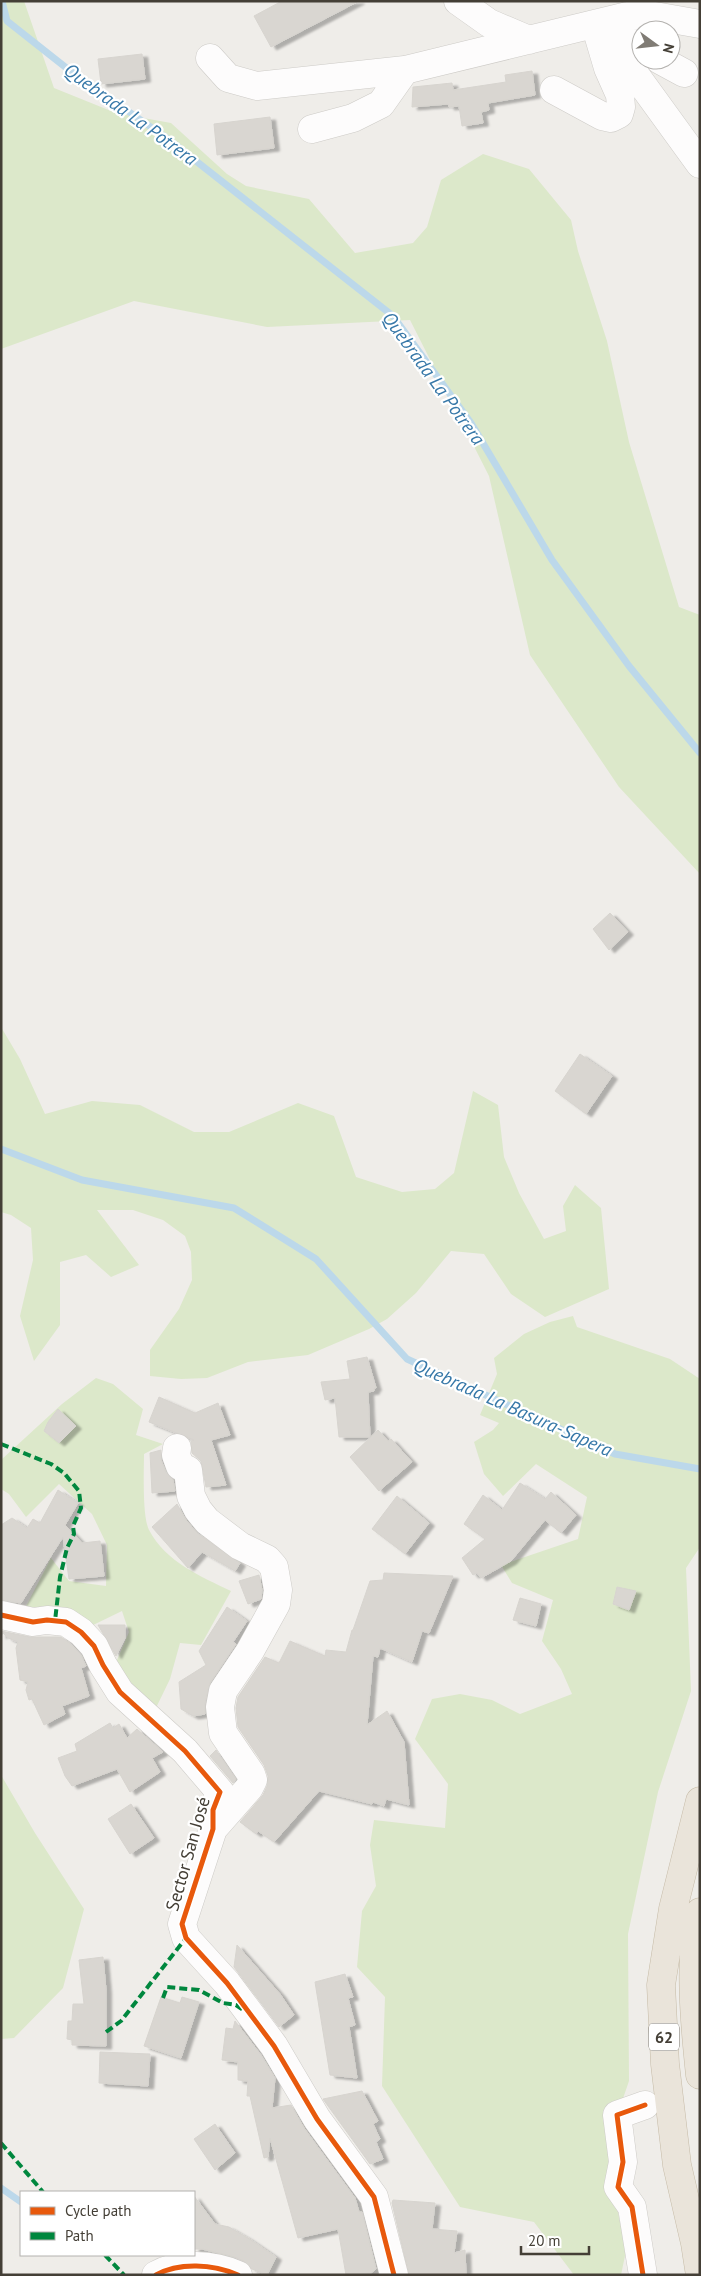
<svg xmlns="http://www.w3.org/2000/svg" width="701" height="2276" font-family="'PT Sans',sans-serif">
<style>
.green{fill:#dce8ca}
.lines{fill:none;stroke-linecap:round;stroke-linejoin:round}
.stream{stroke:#bcd8ea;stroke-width:7}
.building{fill:#d9d6d1;stroke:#d7d4cf;filter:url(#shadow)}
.minor-casing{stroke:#cdcbc7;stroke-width:29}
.highway-casing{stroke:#c5baa6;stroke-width:29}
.minor{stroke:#fdfcfc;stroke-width:28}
.highway{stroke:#eae4da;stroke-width:28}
.quiet{stroke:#00873e;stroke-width:4;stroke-dasharray:8 4;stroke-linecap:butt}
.cycleway-casing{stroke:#fff;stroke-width:8}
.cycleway{stroke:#e8590c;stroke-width:5}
.labels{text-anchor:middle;stroke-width:4.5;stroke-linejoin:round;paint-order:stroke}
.shield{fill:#fff;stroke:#7c7972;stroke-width:1}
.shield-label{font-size:16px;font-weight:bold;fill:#443f36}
.street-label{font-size:18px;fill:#443f36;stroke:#fff}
.water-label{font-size:19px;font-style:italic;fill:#3778a8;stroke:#fff}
</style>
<defs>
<filter id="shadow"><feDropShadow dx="5.5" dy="3" stdDeviation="1" flood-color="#0004"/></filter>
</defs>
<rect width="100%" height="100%" fill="#efede9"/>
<!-- green -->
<path class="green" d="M1 1H24L54 88 116 113 171 123 227 174 246 186 309 199 355 253 413 243 427 227 441 180 483 154 529 169 571 220 578 251 607 341 629 442 679 607 700 615V874L619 787 530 655 489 476 410 320 267 327 134 301 1 349Z
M1 1027 20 1059 45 1114 92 1101 140 1105 194 1132H229L298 1103 334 1116 356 1177 402 1192 435 1189 454 1173 473 1091 498 1105 504 1157 519 1193 544 1239 566 1231 563 1206 575 1185 601 1208 609 1289 545 1317 511 1294 484 1254 451 1251 416 1293 387 1319 369 1329 308 1355 248 1362 207 1378 181 1379 150 1376V1350L179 1309 192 1280 191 1252 185 1236 163 1220 133 1210H97L139 1265 111 1277 86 1255 60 1262V1325L34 1361 20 1316 33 1260 31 1228 11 1215 1 1212Z
M573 1316 577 1327 670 1359 700 1379V1547L686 1568 691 1691 658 1792 628 1934 629 2081 608 2142 613 2188 626 2251 621 2275H574L534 2222 460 2207 382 2086 385 1997 357 1967 362 1911 376 1886 370 1845 374 1820 445 1828 448 1784 415 1739 432 1699 460 1694 492 1700 520 1714 572 1694 561 1669 542 1641 553 1600 512 1583 501 1565 578 1539 587 1497 536 1464 503 1496 484 1474 474 1442 493 1430 499 1423 480 1415 497 1374 494 1358 524 1334 550 1322Z
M96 1378 113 1384 143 1409 136 1435 163 1444 144 1454C144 1471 142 1516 149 1530 166 1562 200 1576 231 1591L201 1645 180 1643 170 1679 153 1714 114 1667 129 1632 122 1611 89 1627 23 1612 51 1558 69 1581 106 1586 107 1545 92 1514 59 1484 26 1517 9 1494 1 1489V1460L62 1404Z
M1 1775 35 1833 84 1909 63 1988 14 2038 1 2039Z"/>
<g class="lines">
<!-- stream -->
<path class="stream" d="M2 1 7 21 69 70 168 139 393 316 471 423 552 560 629 666 700 753
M1 1149 82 1180 234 1208 316 1259 407 1359 615 1454 700 1469
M1 2188 21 2202"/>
</g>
<!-- building -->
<path class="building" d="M282 1H359L271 47 254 16Z
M142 54 145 79 101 84 98 59Z
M532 71 535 95 488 103 489 110 481 112 483 123 462 126 459 106 449 107 448 104 412 107 413 87 452 83 453 90 506 82 505 75Z
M270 117 274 148 217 155 214 124Z
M610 913 628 932 609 950 593 929Z
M580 1054 612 1076 586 1114 555 1091Z
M367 1357 376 1388H374V1391L368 1392 370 1437H339L335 1398 325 1400 321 1382 350 1379 347 1361Z
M159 1397 195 1413 218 1403 230 1435 211 1440 226 1485 206 1487 201 1461 192 1453 191 1441 194 1440 149 1422Z
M58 1409 76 1426 59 1443 44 1431 48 1422Z
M378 1430 388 1441 391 1439 412 1462 379 1491 350 1457Z
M161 1450V1460L166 1472 173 1480 175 1491 152 1493 150 1453Z
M520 1483 545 1499 551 1492 576 1515 561 1533 545 1520 511 1561 481 1578 477 1573 473 1575 462 1558 485 1539 464 1524 483 1495 502 1510Z
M58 1490 78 1503 65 1525 82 1543 100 1541 104 1576 69 1579 63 1537 21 1603 1 1600V1525L12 1518 27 1528 33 1519 40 1523Z
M397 1496 429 1523 405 1554 372 1529Z
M177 1504 186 1520 197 1533 240 1563 235 1571 202 1552 188 1568 152 1527Z
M384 1573 453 1576 429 1633 422 1631 412 1662 380 1648 378 1657 373 1656 367 1725 387 1711 404 1742 409 1805 386 1799 384 1806 373 1802 372 1804 319 1791 274 1842 258 1831 256 1834 240 1822 263 1795 267 1786 268 1776 264 1765 238 1727 236 1708 238 1697 265 1657 279 1663 290 1641 325 1656 326 1650 346 1652 352 1630H353L370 1581 383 1580Z
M259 1575 262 1590 261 1599 248 1604 239 1581Z
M617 1587 636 1591 629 1610 613 1604Z
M520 1598 541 1604 536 1626 513 1620Z
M227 1607 247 1621 233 1642 236 1644 210 1683 205 1704V1714L193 1716 181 1709 179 1682 206 1665 199 1651Z
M98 1625H125V1638L116 1656Z
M1 1631 30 1637H61L71 1644 81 1655 86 1666 81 1668 89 1696 62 1706 65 1714 44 1725 32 1699 29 1700 26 1690 28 1682 20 1680 16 1648 18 1642 8 1638 3 1633 1 1636Z
M110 1723 113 1728 119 1724 127 1738 137 1729 163 1752 152 1758 160 1772 130 1792 117 1769 72 1786 65 1776 58 1758 77 1751 75 1744Z
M216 1750 236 1779 233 1783 210 1756Z
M131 1804 154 1838 130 1854 108 1819Z
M237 1945 280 1994 294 2015 279 2027 234 1967Z
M103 1957 106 1990V2046L72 2045V2040L67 2039 68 2021H72L73 2004H84L79 1960Z
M345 1974 353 1997 348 1998 355 2025 349 2027 357 2078 330 2075 315 1982Z
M161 1997 180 2003 182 1997 199 2002 181 2058 144 2046Z
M235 2021 261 2055 275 2078 272 2108 291 2105 304 2128 355 2198 359 2212H362L376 2269 371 2273 346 2275 338 2229 298 2238 270 2138 268 2157 264 2158 250 2096H247L248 2081 238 2080V2062L222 2060 226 2028 233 2029Z
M100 2052 150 2054 148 2086 99 2083Z
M362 2091 378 2121 373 2124 380 2139 376 2142 383 2159 370 2164 323 2099Z
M215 2124 235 2153 215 2170 194 2139Z
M194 2196 215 2224 229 2227 248 2238 276 2257 267 2275 252 2269 244 2261 234 2257 202 2249H194Z
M393 2200 435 2203 432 2229 457 2231 454 2253 465 2250 466 2275H409L392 2203Z"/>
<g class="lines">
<!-- minor casing -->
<g class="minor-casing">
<path id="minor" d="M458 1 489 23 529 40
M627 16 622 39 626 62 700 164
M210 58 228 78 257 86 405 70 627 16 649 15 700 24
M660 60 684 73
M554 90 602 116 611 118 619 114 621 107 620 95 608 68 595 24
M312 129 353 118 381 104 405 70
M177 1448 176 1455 180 1466 188 1470 191 1496 198 1510 207 1521 240 1546 267 1559 274 1567 278 1590 276 1604 250 1651 223 1691 220 1707 223 1733 251 1774 253 1780 249 1788 213 1829
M1 1615 33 1622 47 1620 66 1622 81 1632 94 1646 103 1665 120 1692 185 1751 220 1792 213 1810V1829L182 1924 186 1938 227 1983 274 2046 317 2119 374 2197 394 2275
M156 2275C179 2262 213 2264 238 2275
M643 2275 632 2207 618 2187 623 2162 617 2115 645 2105"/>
</g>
<!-- highway casing -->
<g class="highway-casing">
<path id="highway" d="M700 1912C688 1958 695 2028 700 2075
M700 2275 695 2243 677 2165 665 2064 661 1985 673 1909 700 1801"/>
</g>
<!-- minor -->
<use href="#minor" class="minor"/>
<!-- highway -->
<use href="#highway" class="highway"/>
<!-- quiet -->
<path class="quiet" d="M1 1444 51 1464 64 1473 79 1491 81 1508 73 1526 74 1534 67 1548 60 1577 55 1621
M163 1998 167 1987 199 1990 223 2003 236 2005 243 2010
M106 2032 121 2021 186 1938
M1 2143 43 2192
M105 2255 124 2275"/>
<!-- cycleway casing -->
<g class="cycleway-casing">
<path id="cycleway" d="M1 1615 33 1622 47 1620 66 1622 81 1632 94 1646 103 1665 120 1692 185 1751 220 1792 213 1810V1829L182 1924 186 1938 227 1983 274 2046 317 2119 374 2197 394 2275
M156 2275C179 2262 213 2264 238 2275
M643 2275 632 2207 618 2187 623 2162 617 2115 645 2105"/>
</g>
<!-- cycleway -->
<use href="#cycleway" class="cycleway"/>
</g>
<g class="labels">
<!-- shield labels -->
<rect class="shield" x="649" y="2023.5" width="30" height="27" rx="4"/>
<g class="shield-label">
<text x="664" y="2043">62</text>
</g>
<!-- street labels -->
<g class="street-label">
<text transform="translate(188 1854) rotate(-74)" y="6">Sector San José</text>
</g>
<!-- water labels -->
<g class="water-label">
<text transform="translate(131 114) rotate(36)" y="7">Quebrada La Potrera</text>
<text transform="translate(434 378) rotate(54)" y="7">Quebrada La Potrera</text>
<text transform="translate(513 1407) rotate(24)" y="7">Quebrada La Basura-Sapera</text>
</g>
</g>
<!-- border -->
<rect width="701" height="2276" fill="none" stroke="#443f36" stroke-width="5"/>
<!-- legend -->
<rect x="20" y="2191" width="175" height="65" fill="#ffffff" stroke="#b4b2af"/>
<rect x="30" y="2207" width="25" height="8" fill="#e8590c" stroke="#b4b2af"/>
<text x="65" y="2216" font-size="15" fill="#443f36">Cycle path</text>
<rect x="30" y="2232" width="25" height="8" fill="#00873e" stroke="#b4b2af"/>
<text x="65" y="2241" font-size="15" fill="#443f36">Path</text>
<!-- north arrow -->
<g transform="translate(656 45) rotate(105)"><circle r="24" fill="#ffffff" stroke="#b4b2af"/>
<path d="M0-4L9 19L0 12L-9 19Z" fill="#807c75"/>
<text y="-8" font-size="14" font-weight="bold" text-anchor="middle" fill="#443f36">N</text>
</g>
<!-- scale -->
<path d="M521 2246v8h68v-8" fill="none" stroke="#443f36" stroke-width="2.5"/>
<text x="528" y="2246" font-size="15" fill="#443f36" stroke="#ffffff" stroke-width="4" paint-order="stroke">20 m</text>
</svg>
